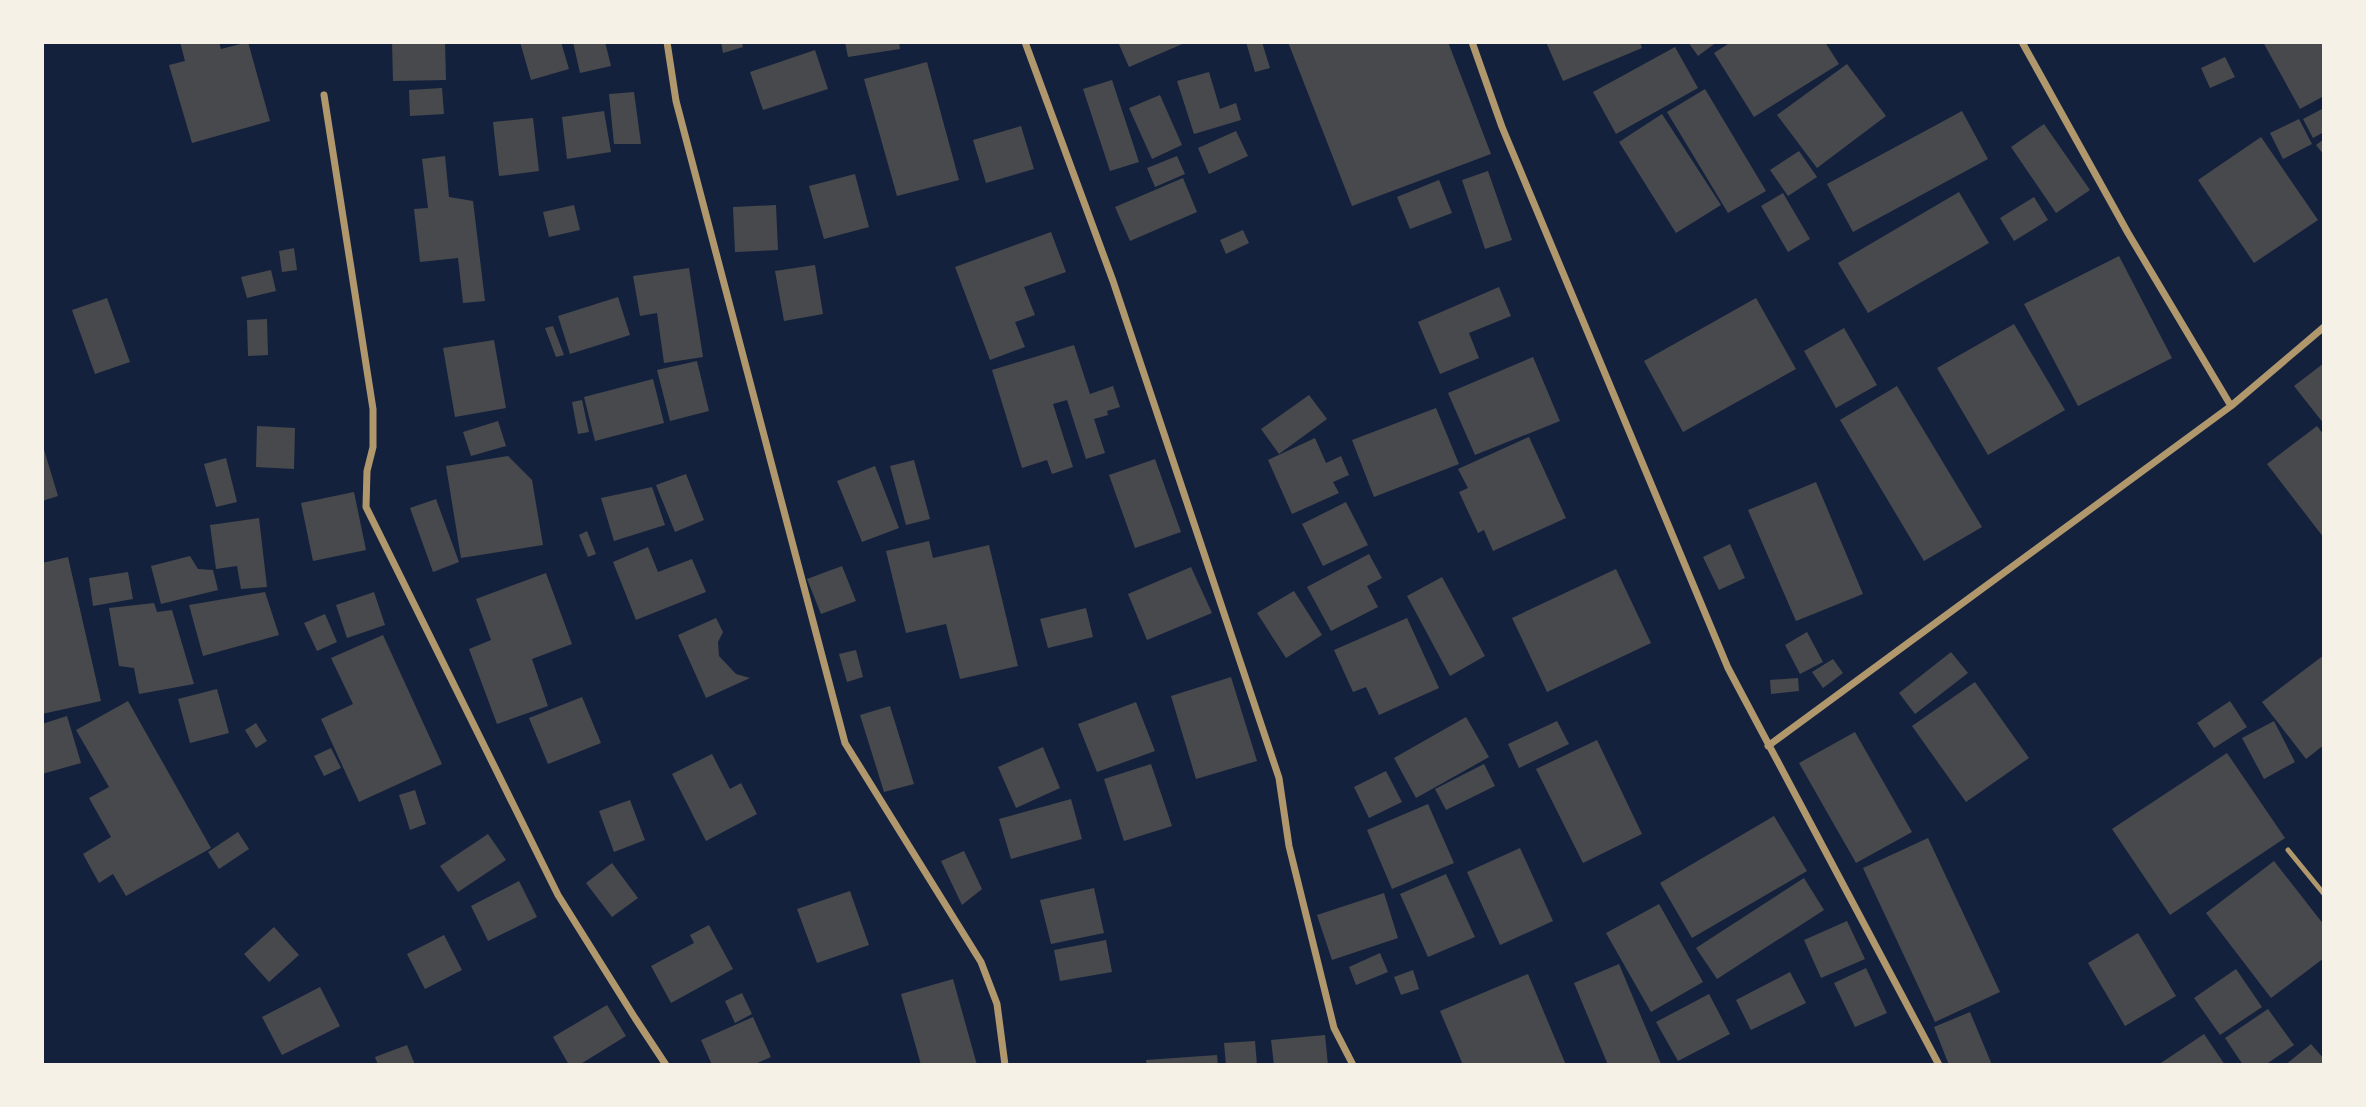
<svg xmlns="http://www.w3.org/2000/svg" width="2366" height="1107" font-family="Ubuntu,sans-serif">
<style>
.building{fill:#48494c}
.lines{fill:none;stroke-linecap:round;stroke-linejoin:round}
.service{stroke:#b1986c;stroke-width:5}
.minor{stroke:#b1986c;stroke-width:7}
</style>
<rect width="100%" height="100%" fill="#14213d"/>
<!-- building -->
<path class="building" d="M180 42H219L221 49 248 42 270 121 192 143 169 65 185 61Z
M392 42H445L446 80 393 81Z
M520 42H561L569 69 531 80Z
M573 42H605L611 66 580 73Z
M721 42H742L743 47 723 53Z
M845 42H899L900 49 848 57Z
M1118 42H1187L1129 67Z
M1246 42H1262L1270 68 1255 72Z
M1288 42H1448L1491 154 1352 206Z
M1546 42H1640L1642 48 1563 81Z
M1688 42H1717L1698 56Z
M1731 42H1825L1839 64 1754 117 1714 53Z
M2263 42H2324V96L2300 109Z
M1675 47 1698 88 1616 134 1593 92Z
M815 50 828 89 763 110 750 72Z
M2225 57 2235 77 2210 88 2201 68Z
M927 62 959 180 897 196 864 79Z
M1847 64 1886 116 1817 168 1777 115Z
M1209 72 1220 109 1236 103 1241 120 1194 134 1177 81Z
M1112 80 1139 162 1110 171 1083 89Z
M442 88 444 114 410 116 409 90Z
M1705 89 1766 191 1728 213 1667 112Z
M634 92 641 144H614L609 94Z
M1160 95 1182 145 1152 159 1129 108Z
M2324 108V132L2313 138 2303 119Z
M604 111 611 152 567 159 562 117Z
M1962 111 1988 159 1853 232 1827 184Z
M1662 114 1721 205 1676 233 1619 142Z
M533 118 539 171 499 176 493 122Z
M2299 119 2312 144 2283 159 2270 133Z
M2044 124 2090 190 2056 213 2011 147Z
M1021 126 1034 169 986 183 973 140Z
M1236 131 1248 156 1209 174 1198 148Z
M2261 137 2318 220 2254 263 2198 180Z
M2324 139V155L2316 145Z
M1799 151 1817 177 1788 196 1770 170Z
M445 156 449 197 473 201 485 301 463 303 458 258 420 262 414 209 428 208 422 159Z
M1177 156 1185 174 1155 187 1147 168Z
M1488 171 1512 240 1485 249 1462 180Z
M855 174 869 227 824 239 809 186Z
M1183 178 1197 212 1130 241 1115 207Z
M1439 180 1452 213 1410 229 1397 197Z
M1959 192 1989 243 1868 313 1838 263Z
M1783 193 1810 239 1788 252 1761 206Z
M2034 197 2048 220 2014 241 2000 218Z
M574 205 580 230 549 237 543 212Z
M776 205 778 250 735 252 733 207Z
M1243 230 1249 243 1226 254 1220 240Z
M1051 232 1066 272 1024 287 1035 315 1015 322 1025 347 990 360 955 267Z
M294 248 297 270 282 272 279 251Z
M2119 256 2172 358 2078 406 2024 304Z
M815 265 823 314 784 321 775 271Z
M689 268 703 357 664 363 657 313 640 316 633 276Z
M271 270 276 291 247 298 241 277Z
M1499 287 1511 316 1469 333 1479 358 1440 374 1418 322Z
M618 297 630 335 570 354 558 316Z
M107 298 130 362 95 374 72 310Z
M1756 298 1796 369 1683 432 1644 361Z
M267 319 268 355 248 356 247 320Z
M2014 324 2065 410 1988 455 1937 368Z
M553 326 564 355 556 357 545 328Z
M1844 328 1877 385 1836 408 1804 351Z
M494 340 506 408 455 417 443 348Z
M1074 345 1090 394 1113 386 1120 407 1107 411 1108 415 1094 419 1105 453 1086 459 1067 400 1053 404 1073 467 1052 474 1047 460 1022 468 992 370Z
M1533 357 1560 421 1475 455 1448 393Z
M697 361 709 411 670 421 657 370Z
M2324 363V424L2294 386Z
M653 379 664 423 595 441 584 397Z
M1897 386 1982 527 1924 561 1840 420Z
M1309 395 1327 419 1279 454 1261 429Z
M582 400 589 432 578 434 572 402Z
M1436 408 1459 464 1374 497 1352 440Z
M498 421 506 446 471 456 463 432Z
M257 426 295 428 294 469 256 467Z
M2317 426 2324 435V538L2267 464Z
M1529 437 1566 518 1493 551 1484 530 1478 533 1459 492 1468 488 1458 469Z
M1315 438 1326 463 1341 456 1349 475 1333 482 1339 493 1292 514 1268 460Z
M42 443 58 496 42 501Z
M508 456 532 480 543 545 461 558 446 466Z
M226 458 237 502 216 507 204 464Z
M1155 459 1181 532 1135 548 1109 475Z
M914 460 930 519 906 525 890 466Z
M875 466 899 528 862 542 837 481Z
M686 474 704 520 675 532 656 485Z
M1816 482 1863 594 1796 621 1748 510Z
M652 487 665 525 614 541 601 498Z
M354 492 366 550 313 561 301 503Z
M436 499 459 562 433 572 410 508Z
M1346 502 1368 545 1323 566 1302 524Z
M259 518 267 587 241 589 237 566 216 569 210 525Z
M587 531 596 554 588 557 579 535Z
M929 541 933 558 989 545 1018 666 960 679 946 624 906 633 886 551Z
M1730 544 1745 578 1719 590 1703 557Z
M648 547 658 572 692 559 706 592 636 620 613 562Z
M1369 554 1382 578 1367 586 1378 607 1331 631 1307 587Z
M190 556 198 569 213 570 218 590 161 604 151 566Z
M68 557 101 701 42 714V563Z
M842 566 856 601 821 614 807 579Z
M1191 567 1212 613 1147 640 1128 594Z
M1616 569 1651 643 1547 692 1512 618Z
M128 572 133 599 93 606 89 578Z
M546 573 572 644 532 659 548 706 497 724 469 649 491 640 476 599Z
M1442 577 1485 656 1450 676 1407 596Z
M1294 591 1322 635 1286 658 1257 613Z
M265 592 279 635 203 656 189 605Z
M374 592 385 625 347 638 336 605Z
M154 603 157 612 172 610 194 684 139 694 134 668 119 666 109 608Z
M1086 608 1093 637 1048 648 1040 619Z
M325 614 337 642 317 651 304 623Z
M716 618 723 632 718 642 719 656 736 674 750 678 706 698 678 635Z
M1407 618 1439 688 1379 715 1366 687 1353 692 1334 650Z
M1807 632 1823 662 1800 674 1785 645Z
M383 635 442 764 359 802 321 719 353 704 331 658Z
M856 650 863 677 847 682 839 654Z
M1951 652 1968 673 1915 714 1899 693Z
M2324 655V745L2306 759 2262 702Z
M1833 659 1843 673 1823 688 1812 672Z
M1231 677 1257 761 1196 779 1171 696Z
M1798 678 1799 691 1771 694 1770 680Z
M1975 682 2029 758 1966 802 1912 726Z
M217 689 229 733 190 743 178 699Z
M582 697 601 743 548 764 529 718Z
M128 701 211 848 126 896 113 874 99 883 83 854 111 837 89 798 109 787 76 730Z
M2230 701 2247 727 2214 748 2197 723Z
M1136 702 1155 751 1097 772 1078 724Z
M890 706 914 784 884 792 860 715Z
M67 716 81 763 42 774V724Z
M1466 717 1489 757 1416 798 1394 758Z
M1557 721 1569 744 1519 768 1508 744Z
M2274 721 2295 762 2264 779 2242 738Z
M256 723 267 741 256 748 245 730Z
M1855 732 1912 832 1856 863 1799 763Z
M1597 740 1642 834 1583 863 1536 769Z
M1043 747 1060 788 1016 808 998 767Z
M331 748 341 768 324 776 314 756Z
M2227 753 2285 838 2170 915 2112 829Z
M712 754 730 789 741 783 757 814 706 841 672 774Z
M1151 764 1172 826 1124 841 1104 779Z
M1484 764 1495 786 1446 810 1435 789Z
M1386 771 1402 802 1369 818 1354 787Z
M415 790 426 824 410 830 399 795Z
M1071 799 1082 839 1011 859 999 819Z
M630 800 645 840 614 852 599 811Z
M1428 804 1454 863 1392 889 1367 830Z
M1774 816 1807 871 1692 938 1660 883Z
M238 832 249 849 219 869 208 852Z
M488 834 506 860 458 892 440 866Z
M1928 838 2000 992 1935 1022 1863 868Z
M1520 848 1553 921 1500 945 1467 872Z
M964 851 982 889 962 905 941 861Z
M2274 861 2324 925V958L2271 998 2206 913Z
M612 863 638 898 612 917 586 883Z
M1446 874 1475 937 1428 957 1400 894Z
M1804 878 1824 910 1717 979 1696 948Z
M519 881 537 917 488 941 471 906Z
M1094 888 1104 933 1051 944 1040 900Z
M850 891 869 945 817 963 797 909Z
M1384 893 1398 938 1332 960 1317 915Z
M1659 904 1703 982 1651 1012 1606 933Z
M1847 921 1865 959 1821 978 1804 940Z
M709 925 733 969 671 1003 651 966 694 943 690 935Z
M274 927 299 955 269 982 244 954Z
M2138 933 2176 996 2125 1026 2088 963Z
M444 935 462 970 425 989 407 954Z
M1106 940 1112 972 1060 981 1054 950Z
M1380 953 1388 972 1356 985 1349 967Z
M1619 964 1661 1064 1660 1065H1608L1574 983Z
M1866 968 1887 1013 1855 1027 1834 983Z
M2236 969 2262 1007 2220 1035 2194 998Z
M1413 970 1419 989 1401 995 1394 977Z
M1790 972 1806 1003 1751 1030 1736 1000Z
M1528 974 1566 1065H1463L1440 1011Z
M953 979 977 1065H921L901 994Z
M320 987 340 1026 282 1055 262 1017Z
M742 993 752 1014 735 1023 725 1001Z
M1709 994 1730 1034 1678 1061 1656 1022Z
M607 1005 626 1036 579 1065H569L553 1037Z
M2268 1009 2294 1045 2265 1065H2243L2225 1038Z
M1970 1012 1992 1065H1949L1934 1027Z
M753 1017 771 1057 753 1065H712L701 1040Z
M2204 1034 2225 1065H2158Z
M1325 1035 1328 1065H1274L1271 1040Z
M1255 1041 1257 1065H1226L1224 1043Z
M2311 1044 2324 1059V1065H2285Z
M407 1045 415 1065H378L375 1057Z
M1217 1055 1218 1065H1147L1146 1060Z"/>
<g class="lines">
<!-- service -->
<path class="service" d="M2288 850 2324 894"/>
<!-- minor -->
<path class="minor" d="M667 42 676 101 845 743 981 962 997 1004 1005 1065
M1025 42 1113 281 1279 778 1289 846 1334 1028 1353 1065
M1472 42 1502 127 1728 668 1939 1065
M2022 42 2128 233 2231 406
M324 95 373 409V447L367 471 366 507 558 895 635 1018 666 1065
M1768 746 2231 406 2324 327"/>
</g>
<!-- border -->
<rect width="2366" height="1107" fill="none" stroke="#f6f1e7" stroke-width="88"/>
</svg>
